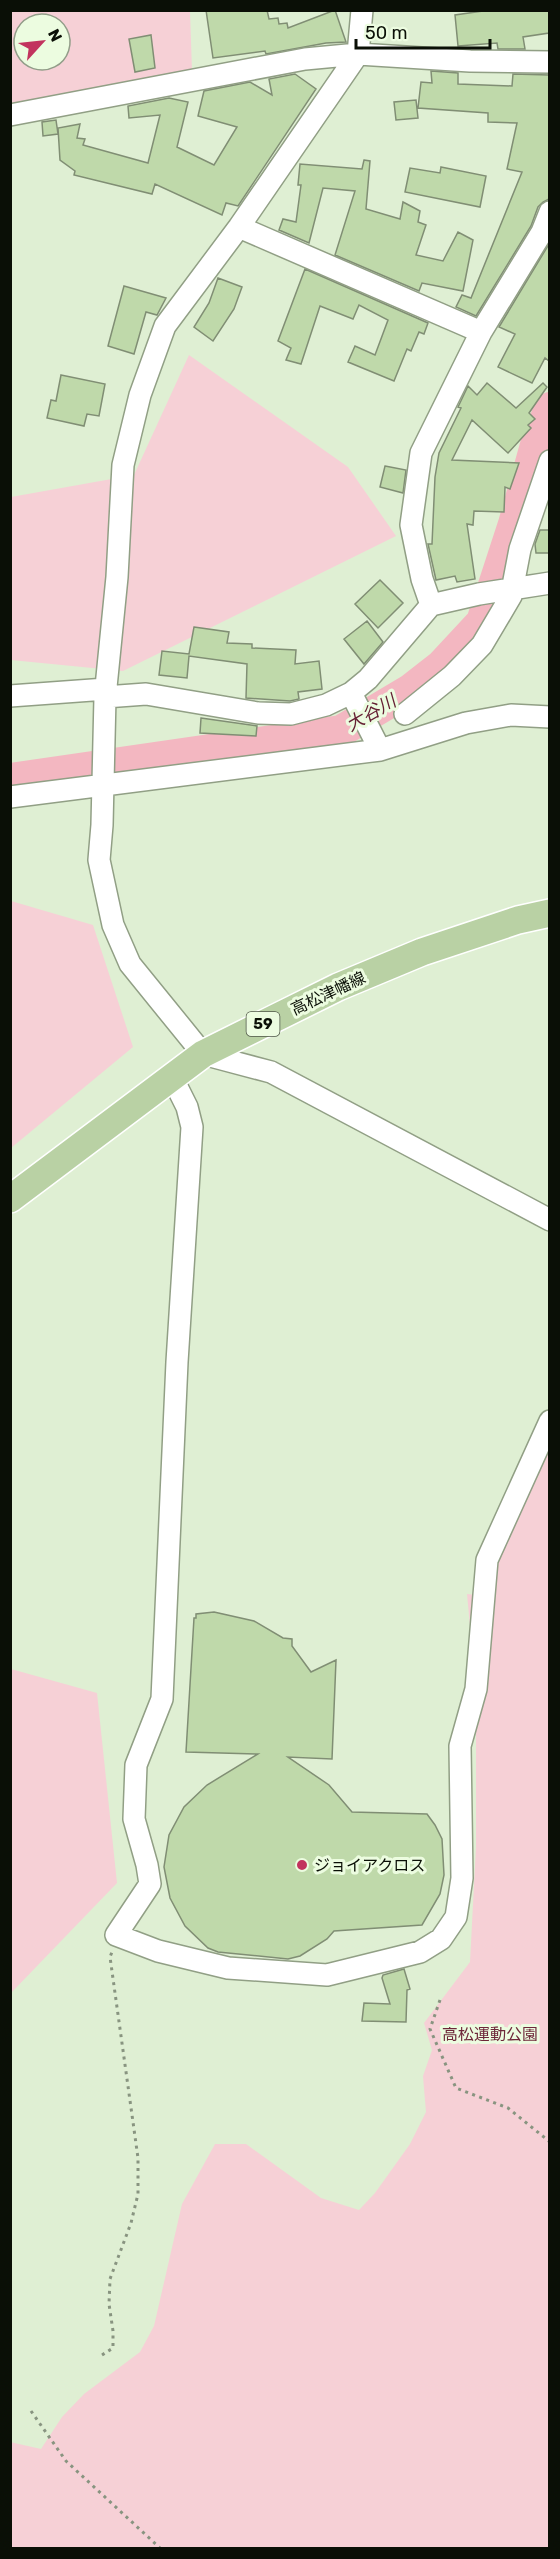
<svg xmlns="http://www.w3.org/2000/svg" width="560" height="2559" font-family="Rubik,'Noto Sans JP',sans-serif">
<style>
.green{fill:#f6d0d6;fill-rule:evenodd}
.lines{fill:none;stroke-linecap:round;stroke-linejoin:round}
.river{stroke:#f3b7c1;stroke-width:32}
.building{fill:#bfd9aa;stroke:#808e74;stroke-width:1.5}
.minor-casing{stroke:#919f85;stroke-width:24}
.major-casing{stroke:#fff;stroke-width:30}
.path{stroke:#889480;stroke-width:3;stroke-dasharray:3 4.5;stroke-linecap:butt}
.minor{stroke:#fff;stroke-width:21}
.major{stroke:#b9d1a4;stroke-width:27}
.poi-dot{fill:#c2335e;stroke:#ecfce0;stroke-width:2}
.labels{text-anchor:middle;stroke-width:6;stroke-linejoin:round;paint-order:stroke}
.shield{fill:#ecfce0;stroke:#4e5647;stroke-width:1.5}
.shield-label{font-size:15px;font-weight:bold;fill:#0a0f06}
.street-label{font-size:16px;fill:#0a0f06;stroke:#ecfce0}
.poi-label{font-size:16px;fill:#0a0f06;stroke:#ecfce0;text-anchor:start}
.park-label{font-size:16px;fill:#6d2739;stroke:#ecfce0}
.water-label{font-size:18px;font-style:italic;fill:#652033;stroke:#ecfce0}
</style>
<rect width="100%" height="100%" fill="#dfefd3"/>
<!-- green -->
<path class="green" d="M10 11H190L192 71 11 112ZM24 24H60V60H24Z
M189 355 348 467 396 536 123 671 11 660V497L134 475Z
M11 901 93 925 133 1047 11 1148Z
M549 1441V2548H11L10 2442 41 2449 62 2417 84 2394 140 2352 154 2326 182 2204 215 2144H246L321 2198 359 2210 375 2193 410 2144 426 2112 423 2076 432 2050 424 2023 470 1962 476 1847V1689L467 1594 494 1597 499 1552Z
M11 1669 97 1693 117 1883 11 1993Z"/>
<g class="lines">
<!-- river -->
<path class="river" d="M10 779 341 731 410 690 442 665 482 622 514 524 536 445 550 408"/>
</g>
<!-- building -->
<path class="building" d="M206 10H267L269 19 278 18 279 24 287 23 288 28 335 10 346 42 326 43 266 54 265 51 213 58Z
M490 10H549V33L523 37 525 49H498L497 43 458 46 455 15Z
M151 35 155 68 135 72 129 39Z
M431 71 458 73V84L512 86 513 74 549 75V199L543 202 538 207 531 226 476 316 456 307 462 295 471 298 522 172 507 169 517 123 488 122V113L418 108 421 82 432 83Z
M295 74 316 89 238 206 226 203 222 215 155 184 152 194 74 175 75 171 60 160 58 128 80 124 77 138 85 139 83 145 148 163 160 115 129 118 128 106 169 98 188 102 177 147 214 165 237 127 198 116 204 91 250 82 272 95 269 79Z
M416 100 418 118 396 120 394 102Z
M56 120 58 134 43 136 42 122Z
M364 160 370 161 366 209 400 219 403 202 420 211 418 222 426 225 416 255 443 261 458 232 473 240 463 291 422 283 419 291 335 255 355 191 323 188 309 243 279 230 283 219 296 222 301 185H298L300 164 362 169Z
M441 167 486 176 480 207 405 192 410 168 440 173Z
M549 244V361L545 358 532 383 498 367 515 334 499 327Z
M305 269 428 323 424 334 419 332 411 351 407 349 394 381 348 362 355 346 375 355 388 320 359 305 353 319 320 306 301 364 286 360 291 348 278 341Z
M218 278 242 287 234 309 213 341 194 327 209 303Z
M124 286 166 298 157 315 146 312 134 354 108 346Z
M61 375 105 384 99 416 87 414 84 426 47 418 51 400 56 401Z
M487 383 516 408 543 383 547 387 529 413 535 419 528 425 531 428 508 453 472 420 452 460 519 463 510 489 505 487 504 512 474 511 473 525 467 524 475 579 457 582 455 576 436 580 428 544H432L435 477 439 453 461 408 458 407 468 386 477 395Z
M385 466 406 470 403 493 380 487Z
M540 530H549V553H536L535 544Z
M380 580 403 603 378 628 355 604Z
M367 621 383 642 364 664 344 639Z
M194 627 229 632 227 643 252 644V648L296 650 295 664 319 661 322 689 298 692 299 699 290 701 246 698 247 664 189 656 187 678 159 675 162 651 189 654Z
M201 718 257 726 256 736 200 733Z
M214 1612 254 1621 283 1638 292 1639V1646L311 1672 336 1660 332 1759 288 1757 329 1785 352 1812 427 1814 435 1825 442 1839 444 1875 440 1894 422 1925 334 1931 327 1939 300 1956 288 1959 218 1952 208 1948 185 1926 170 1898 164 1867 169 1835 184 1807 207 1785 258 1754 186 1752 194 1618H196V1614Z
M404 1969 410 1989 407 1990 406 2022 362 2021 364 2003 390 2004 382 1978 383 1975Z"/>
<g class="lines">
<!-- minor casing -->
<g class="minor-casing">
<path id="minor" d="M362 10 358 54 239 227 165 326 140 395 123 465 117 577 105 697 102 825 99 860 113 925 130 964 203 1054 271 1072 550 1220
M10 115 305 59 358 54 470 61 550 62
M239 227 481 332
M431 605 422 579 411 525 421 453 481 332 542 232 550 212
M351 693 380 750 466 723 511 715 550 717
M10 696 106 689
M105 697 146 694 258 713 291 714 326 705 351 693 368 679 431 605 479 594 550 583
M405 714 452 676 482 645 511 596 520 549 550 461
M10 797 380 750
M172 1077 187 1107 192 1127 177 1362 162 1699 136 1765 134 1819 147 1865 150 1884 116 1935 158 1951 228 1968 327 1975 420 1952 441 1939 456 1917 462 1878 460 1746 476 1689 487 1560 550 1421"/>
</g>
<!-- major casing -->
<g class="major-casing">
<path id="major" d="M10 1199 203 1054 338 987 422 952 518 920 550 913"/>
</g>
<!-- path -->
<path class="path" d="M440 2000 430 2029 456 2088 508 2108 550 2142
M102 2355 113 2348V2331L109 2304 110 2279 131 2223 138 2194V2158L110 1957 112 1952
M31 2411 66 2461 160 2548"/>
<!-- minor -->
<use href="#minor" class="minor"/>
<!-- major -->
<use href="#major" class="major"/>
</g>
<!-- markers -->
<circle class="poi-dot" cx="302" cy="1865" r="6"/>
<g class="labels">
<!-- shield labels -->
<rect class="shield" x="246.5" y="1012" width="33" height="24" rx="4.5"/>
<g class="shield-label">
<text x="263" y="1029">59</text>
</g>
<!-- street labels -->
<g class="street-label">
<text transform="translate(328 993) rotate(-25)" y="6">高松津幡線</text>
</g>
<!-- poi labels -->
<g class="poi-label">
<text x="314" y="1871">ジョイアクロス</text>
</g>
<!-- park labels -->
<g class="park-label">
<text x="490" y="2040">高松運動公園</text>
</g>
<!-- water labels -->
<g class="water-label">
<text transform="translate(371 713) rotate(-30)" y="6">大谷川</text>
</g>
</g>
<!-- border -->
<rect width="560" height="2559" fill="none" stroke="#0a0f06" stroke-width="24"/>
<!-- north arrow -->
<g transform="translate(42 42) rotate(63)"><circle r="28" fill="#ecfce0" stroke="#929d89" stroke-width="1.5"/>
<path d="M0-4.5L10 22L0 15L-10 22Z" fill="#c2335e"/>
<text y="-9" font-size="16" font-weight="bold" text-anchor="middle" fill="#0a0f06">N</text>
</g>
<!-- scale -->
<path d="M356 39v9h134v-9" fill="none" stroke="#0a0f06" stroke-width="3"/>
<text x="365" y="39" font-size="18" fill="#0a0f06" stroke="#ecfce0" stroke-width="4.5" paint-order="stroke">50 m</text>
</svg>
